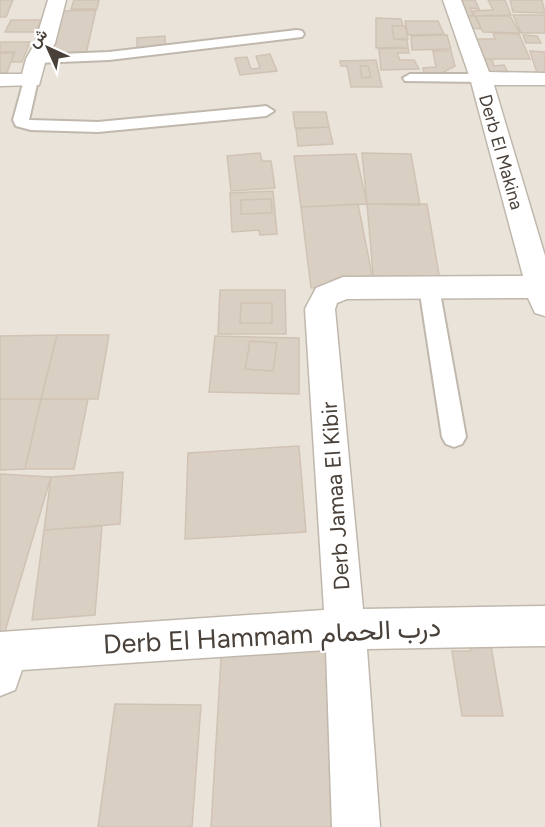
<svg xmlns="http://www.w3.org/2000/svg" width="545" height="827" font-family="Figtree,Vazirmatn,sans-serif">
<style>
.residential{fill:#e9e3d9}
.building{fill:#d9cfc3;stroke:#d1c3b4;stroke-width:1.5;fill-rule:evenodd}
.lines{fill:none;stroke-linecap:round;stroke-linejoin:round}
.service-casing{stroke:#c0b8ad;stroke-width:4}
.minor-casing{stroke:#c0b8ad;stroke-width:3}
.service{fill:#fff;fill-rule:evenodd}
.minor{fill:#fff;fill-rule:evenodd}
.labels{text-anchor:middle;stroke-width:4.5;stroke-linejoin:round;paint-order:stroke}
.far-street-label{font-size:18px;fill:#494139;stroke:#fff}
.street-label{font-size:22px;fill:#494139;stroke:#fff}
.near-street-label{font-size:27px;fill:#494139;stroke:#fff}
</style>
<rect width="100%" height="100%" fill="#f5f1eb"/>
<!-- residential -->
<path class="residential" d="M0 0H545V827H0Z"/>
<!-- building -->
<path class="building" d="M0 0H13L6 17H0Z
M74 0H99L97 9H71Z
M457 0H475L479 9 470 8 473 16 462 15Z
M488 0H505L511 15 474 16 473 11 493 10Z
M510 0H542L545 13 513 12Z
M96 10 86 54 48 55 61 11Z
M513 15H545V33H521Z
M464 16H475L481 29 469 28Z
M476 16H510L520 33 483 32Z
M376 18 401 19 403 26H392L394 39 407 40 408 47 376 48Z
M11 20H41L36 32H5Z
M405 21H438L444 34 408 35Z
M392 26H405L408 39H394Z
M493 33 519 34 530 59H481L477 39H495Z
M447 35 451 49 412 50 411 36Z
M523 35 537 36 541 43H526Z
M165 36V49L137 51V38Z
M0 42H30L22 62H11L15 52H0Z
M408 48 409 53H397L400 60H414L419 69 381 70 379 49Z
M433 51H451L455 66 442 73 424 74 423 68 436 67Z
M530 51 545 52V73H537Z
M0 53H14L7 73H0Z
M270 54 277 71 240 75 235 58 247 57 251 69 260 68 256 56Z
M492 59 494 66 504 65 509 75 489 74 476 60Z
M376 60 382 87H351L347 66H341L340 61ZM360 66H368L371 77 362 78Z
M360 66H368L371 77 362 78Z
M293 112H326L329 127 295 128Z
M329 127 333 144 298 146 296 129Z
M260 153 262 161H271L275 188 231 191 227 156Z
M362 153 411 154 420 205 367 204Z
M356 154 367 204 301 207 294 156Z
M273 191 277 234 260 235 259 230 232 232 230 193ZM271 199 272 213 241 214V200Z
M271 199 272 213 241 214V200Z
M358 204 374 285 311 288 301 207Z
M367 204H427L441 286 374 285Z
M220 290H285L286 334H218ZM241 303H272V323H240Z
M241 303H272V323H240Z
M57 335H109L98 399H41Z
M57 335 41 399H0V336Z
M215 336 299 338V394L209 392ZM250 341 277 343 273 371 245 369Z
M250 341 277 343 273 371 245 369Z
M0 399H41L25 469 0 470Z
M41 399H88L74 469H25Z
M299 446 306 532 185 539 188 453Z
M123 472 120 524 44 530 51 477Z
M0 474 51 477 3 638 0 637Z
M102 526 95 615 32 620 44 530Z
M222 642 334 645 339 827H211Z
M470 646H491L503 716H462L452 651H471Z
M115 704 201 705 192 827H98Z"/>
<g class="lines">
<!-- service casing -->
<g class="service-casing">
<path id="service" d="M297 30 302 31 304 34 302 37 109 60 36 63 29 59 36 55 109 52Z
M410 74H481L488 78 481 82 405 81 403 78Z
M31 76 38 80 29 120H31L98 122 266 106 274 111 266 116 98 132 31 130 16 126 13 120 24 80Z
M429 280 436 282 439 287 466 437 462 444 454 447 446 444 442 437 419 287 422 282Z"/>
</g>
<!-- minor casing -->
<g class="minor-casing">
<path id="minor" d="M48 0H66L55 43 46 59 39 85 0 86V74H22L26 59 35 43Z
M443 0H461L489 72 545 73V85H494L545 256V316L535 313 528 298 347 299 337 303 335 309 363 609 545 606V646L367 649 380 827H332L326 650 22 670 15 690 0 696V632L324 610 305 309 316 288 343 277 523 276 470 78Z"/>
</g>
<!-- service -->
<use href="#service" class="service"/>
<!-- minor -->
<use href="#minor" class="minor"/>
</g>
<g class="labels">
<!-- far-street labels -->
<g class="far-street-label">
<text transform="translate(501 152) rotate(74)" y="6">Derb El Makina</text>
</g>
<!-- street labels -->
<g class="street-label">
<text transform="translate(335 496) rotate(-94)" y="8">Derb Jamaa El Kibir</text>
</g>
<!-- near-street labels -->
<g class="near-street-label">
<text transform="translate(272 636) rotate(-3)" y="9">Derb El Hammam درب الحمام</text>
</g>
</g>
<!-- north arrow -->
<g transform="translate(48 48) rotate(315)" stroke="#ffffff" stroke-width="4.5" paint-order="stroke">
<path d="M0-4.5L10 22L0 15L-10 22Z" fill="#494139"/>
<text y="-9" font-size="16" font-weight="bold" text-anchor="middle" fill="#494139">ش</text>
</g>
</svg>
